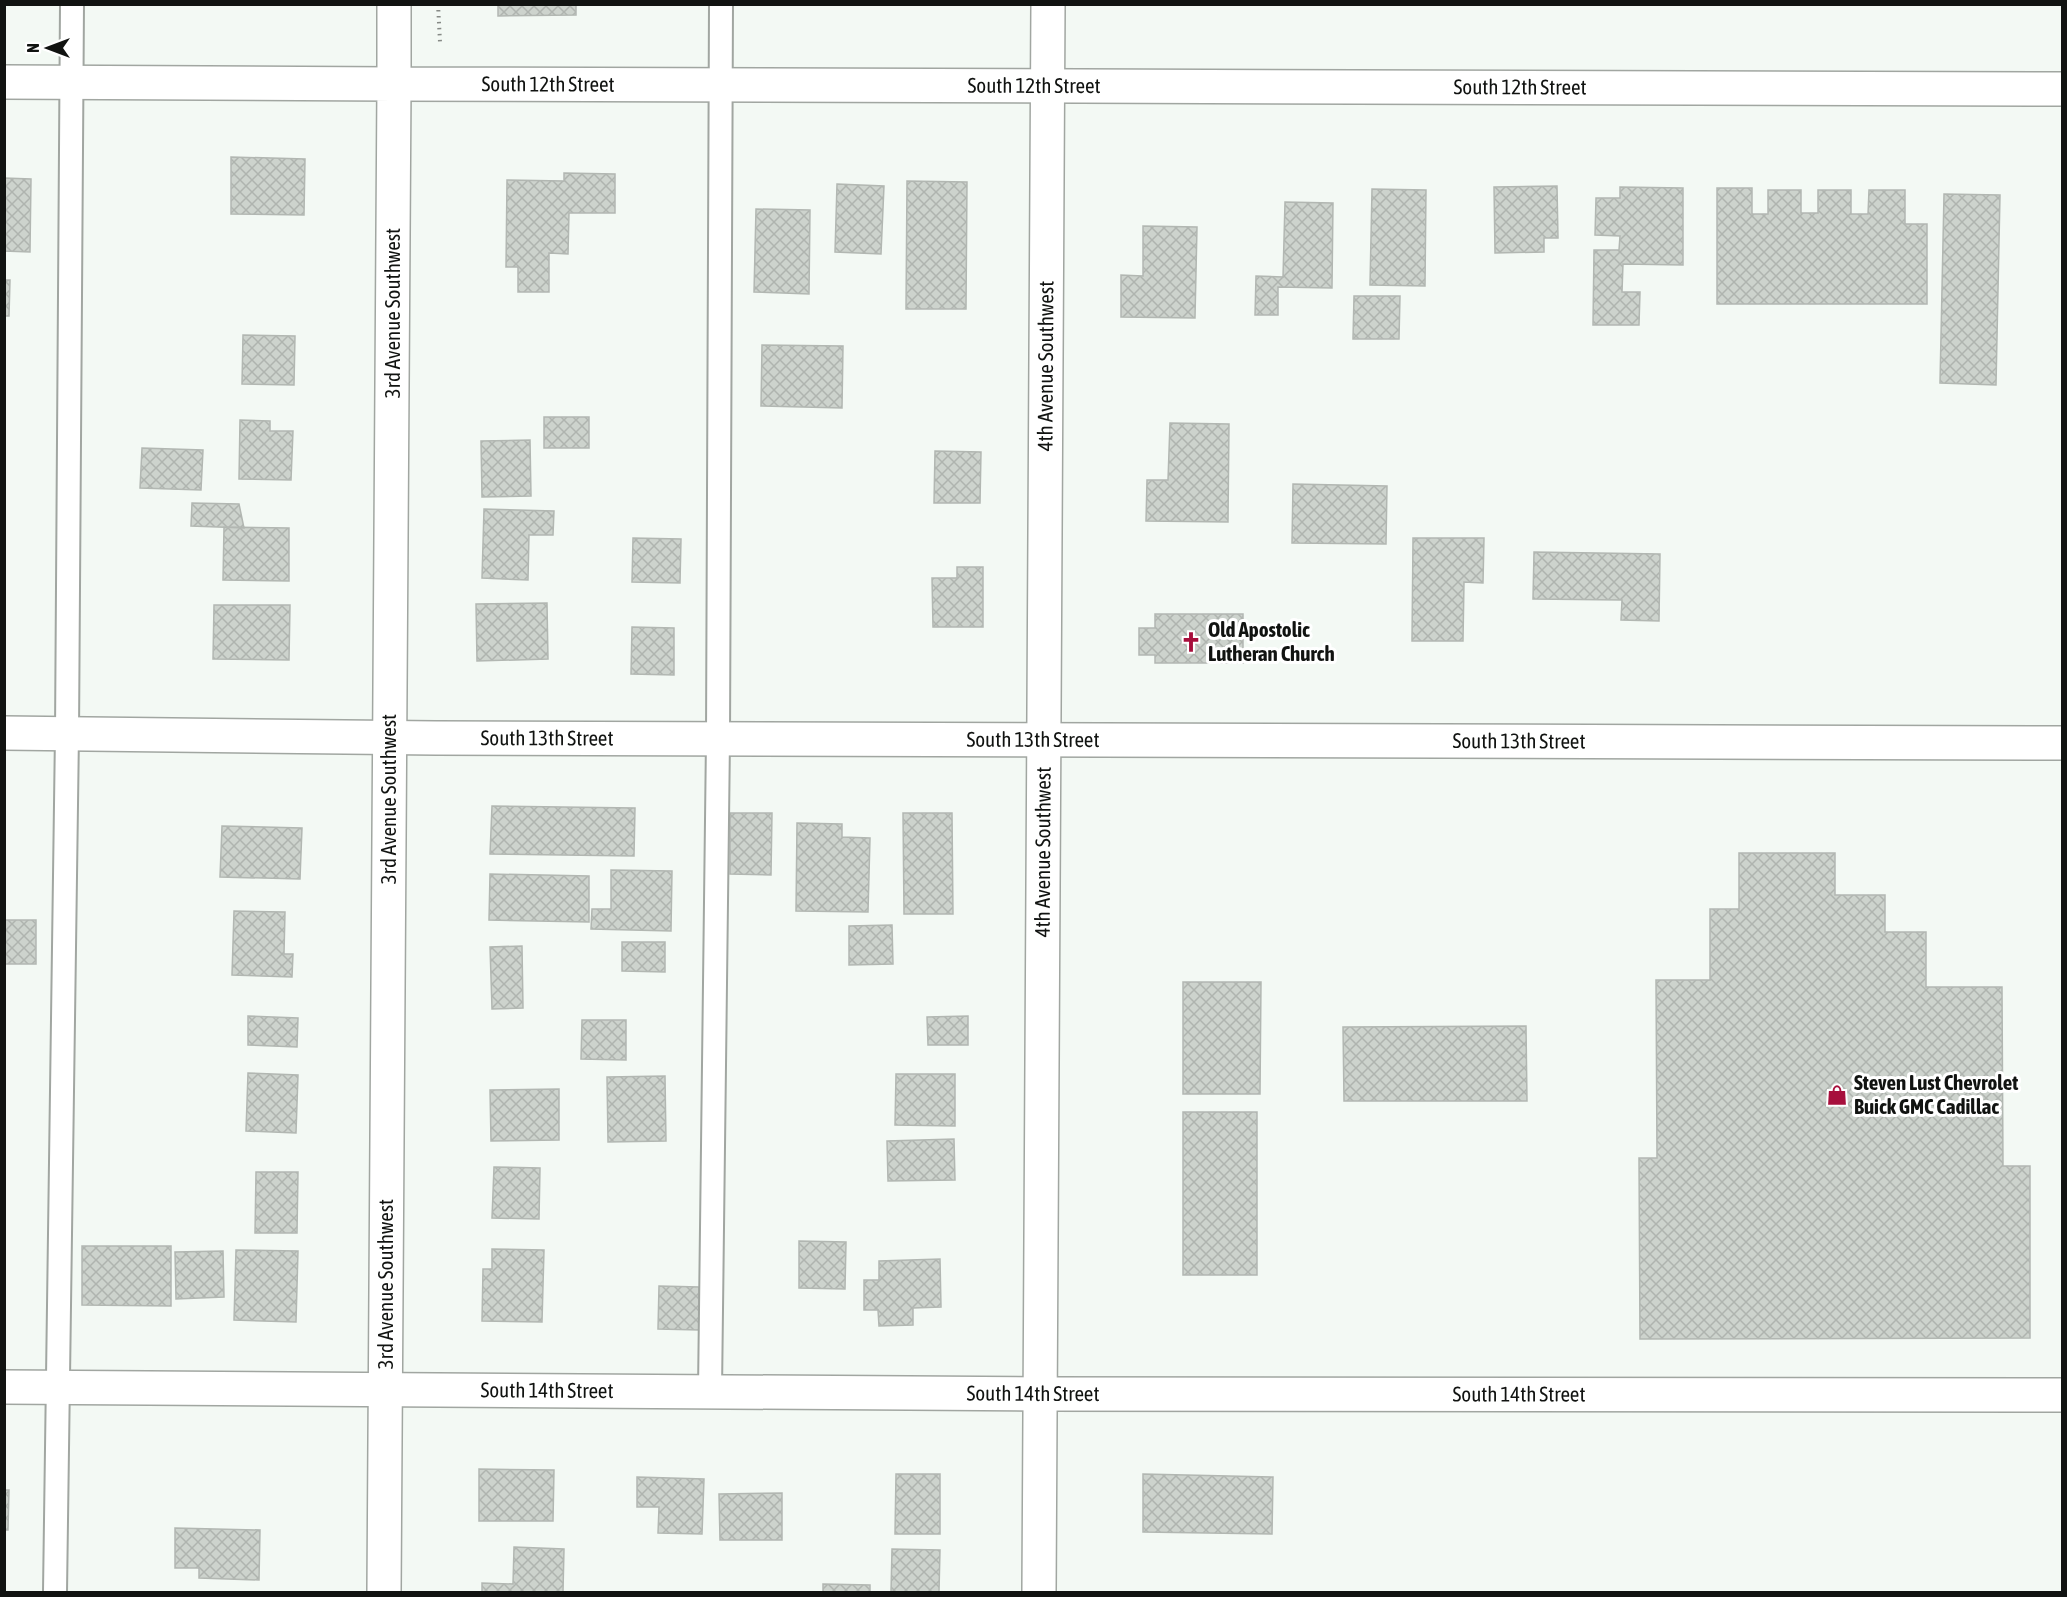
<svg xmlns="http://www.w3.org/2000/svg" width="2067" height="1597" font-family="'Asap Condensed',sans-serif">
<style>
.building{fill:url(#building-cross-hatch);stroke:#b2b7b2;stroke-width:1.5}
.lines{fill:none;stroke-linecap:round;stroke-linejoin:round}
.lane-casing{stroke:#a1a6a1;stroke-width:26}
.street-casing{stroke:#a1a6a1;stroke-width:36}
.secondary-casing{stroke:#a1a6a1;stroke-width:36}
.path{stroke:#868a86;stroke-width:4;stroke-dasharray:1.5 4.5;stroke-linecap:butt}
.lane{stroke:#fff;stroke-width:22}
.street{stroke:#fff;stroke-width:33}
.secondary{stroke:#fff;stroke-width:33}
.labels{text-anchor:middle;stroke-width:6;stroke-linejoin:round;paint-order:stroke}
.street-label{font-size:21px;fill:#111311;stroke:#fff}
.poi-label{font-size:21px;font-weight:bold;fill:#111311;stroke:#fff;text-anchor:start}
</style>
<defs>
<pattern id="building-cross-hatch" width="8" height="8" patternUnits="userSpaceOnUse" patternTransform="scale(1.5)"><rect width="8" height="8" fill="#cdd3cd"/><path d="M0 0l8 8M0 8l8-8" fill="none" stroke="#afb4af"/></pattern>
</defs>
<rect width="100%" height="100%" fill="#f3f9f4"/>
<!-- building -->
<path class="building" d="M498 4H614L576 5V15L498 16Z
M231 157 305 159 304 215 231 214Z
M564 173 615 174V213H569L568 254 549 253V292H518V267H506L507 180 564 181Z
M4 178 31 179 30 252 4 251Z
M907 181 967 182 966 309H906Z
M837 184 884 186 881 254 835 252Z
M1557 186 1558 238H1544V252L1495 253 1494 187Z
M1620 187 1683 188V265L1623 264 1622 292H1640L1639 325H1593L1594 250H1619L1620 236 1595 235 1596 198H1620Z
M1717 188H1752V214H1768V190H1801V213H1818V190H1851V214H1868L1869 190H1905V224H1927V304H1717Z
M1372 189 1426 190 1425 286 1370 285Z
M1944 194 2000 195 1996 385 1940 383Z
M1285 202 1333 203 1332 288 1278 287V315H1255L1256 276 1283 277Z
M756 209 810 210 809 294 754 292Z
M1143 226 1197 227 1195 318 1121 317V275L1143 276Z
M4 280H10L9 316H4Z
M1354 296H1400L1399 339H1353Z
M243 335 295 336 294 385 242 384Z
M762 345 843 346 842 408 761 406Z
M544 417H589V448H544Z
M240 420 270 421V431H293L291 480 239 479Z
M1170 423 1229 424 1228 522 1146 521 1147 480H1168Z
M530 440 531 496 482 497 481 441Z
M142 448 203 450 201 490 140 488Z
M935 451 981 452 980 503H934Z
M1293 484 1387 486 1386 544 1292 543Z
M192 503 239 504 244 528 191 526Z
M484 509 554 511 553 535H529L528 580 482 578Z
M224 527 289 528V581L223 580Z
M633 538 681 539 680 583 632 582Z
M1413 538H1484L1483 583 1464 582 1463 641H1412Z
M1534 552 1660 554 1659 621 1621 620 1622 600 1533 599Z
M957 567H983V627H933L932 578H957Z
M547 603 548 659 477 661 476 604Z
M214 605H290L289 660 213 659Z
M1155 614H1243V663H1155V655H1139V628H1155Z
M632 627 674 628V675L631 674Z
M492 806 635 808 634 856 490 854Z
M730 813H772L771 875 730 874Z
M903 813H952L953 914H904Z
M797 823 842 824V837L870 838 868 912 796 911Z
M222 826 302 828 300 879 220 877Z
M1739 853H1835V895H1885V932H1926V987H2002L2003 1166H2030V1338L1640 1339 1639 1158H1657L1656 980H1710V909H1739Z
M611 870 672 871 671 931 591 929 592 909H611Z
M490 874 589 876V922L489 920Z
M234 911 285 912 284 954H293L292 977 232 975Z
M4 920H36V964H4Z
M892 925 893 964 849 965V926Z
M622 942H665V972L622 971Z
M522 946 523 1008 492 1009 490 947Z
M1183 982H1261L1260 1094H1183Z
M248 1016 298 1018 297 1047 248 1045Z
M968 1016V1045H928L927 1017Z
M582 1020H626V1060L581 1059Z
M1526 1026 1527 1101H1344L1343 1027Z
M248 1073 298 1075 296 1133 246 1131Z
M896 1074H955V1126L895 1125Z
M665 1076 666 1141 608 1142 607 1077Z
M559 1089V1140L491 1141 490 1090Z
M1183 1112H1257V1275H1183Z
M954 1139 955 1180 888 1181 887 1141Z
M494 1167 540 1168 539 1219 492 1218Z
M256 1172H298L297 1233H255Z
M799 1241 846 1242 845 1289 799 1288Z
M82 1246H171V1306L82 1305Z
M492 1249 544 1250 542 1322 482 1321 483 1269H492Z
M236 1250 298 1251 296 1322 234 1320Z
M223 1251 224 1297 176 1299 175 1252Z
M940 1259 941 1307 913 1308V1325L879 1326 878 1310H864V1280H879V1261Z
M659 1286 699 1287V1330L658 1329Z
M479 1469 554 1470 553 1521H479Z
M896 1474H940V1534H895Z
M1143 1474 1273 1477 1272 1534 1143 1532Z
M637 1477 704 1479 702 1534 658 1533 659 1507H637Z
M4 1490H9L8 1530H4Z
M782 1493V1540H720L719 1494Z
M175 1528 260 1530 259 1580 199 1578V1568H175Z
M514 1547 564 1549 563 1592H482V1583L513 1584Z
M892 1549 940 1550 939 1592H891Z
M823 1584 870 1585V1592H823Z"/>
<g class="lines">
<!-- lane casing -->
<g class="lane-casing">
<path id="lane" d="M710 1391 718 739 721 4
M55 1592 67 733 72 4"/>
</g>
<!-- street casing -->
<g class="street-casing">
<g id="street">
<path d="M4 82 394 84 384 1592"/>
<path id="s1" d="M4 733 436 738 2062 743"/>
<path id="s2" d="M4 1387 1041 1394 2062 1395"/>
<path id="s3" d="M1039 1592 1048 4"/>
</g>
</g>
<!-- secondary casing -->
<g class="secondary-casing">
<g id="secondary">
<path id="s4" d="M394 4V84L2062 89"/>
</g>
</g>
<!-- path -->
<path class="path" d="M438 4 440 42"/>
<!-- lane -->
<use href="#lane" class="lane"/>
<!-- street -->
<use href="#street" class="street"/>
<!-- secondary -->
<use href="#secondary" class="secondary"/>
</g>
<!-- icons -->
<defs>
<g id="church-bare" transform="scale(1.62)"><path d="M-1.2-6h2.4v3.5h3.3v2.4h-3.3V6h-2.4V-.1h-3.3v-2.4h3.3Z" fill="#a70f3c" stroke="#fff" stroke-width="2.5" paint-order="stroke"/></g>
<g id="shop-bare" transform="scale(1.62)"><path d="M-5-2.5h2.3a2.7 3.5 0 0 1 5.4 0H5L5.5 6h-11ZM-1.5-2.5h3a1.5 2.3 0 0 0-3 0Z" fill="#a70f3c" stroke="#fff" stroke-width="2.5" paint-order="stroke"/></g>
</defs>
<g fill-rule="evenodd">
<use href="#church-bare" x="1191" y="642"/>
<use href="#shop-bare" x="1837" y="1095"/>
</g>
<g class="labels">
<!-- street labels -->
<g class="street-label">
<text dy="7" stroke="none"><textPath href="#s4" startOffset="234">South 12th Street</textPath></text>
<text dy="7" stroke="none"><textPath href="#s4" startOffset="720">South 12th Street</textPath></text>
<text dy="7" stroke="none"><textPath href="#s4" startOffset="1206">South 12th Street</textPath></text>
<text transform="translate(393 313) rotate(-90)" y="7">3rd Avenue Southwest</text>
<text dy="7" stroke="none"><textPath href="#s3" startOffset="1226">4th Avenue Southwest</textPath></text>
<text dy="7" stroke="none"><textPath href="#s1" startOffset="543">South 13th Street</textPath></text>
<text dy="7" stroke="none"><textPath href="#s1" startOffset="1029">South 13th Street</textPath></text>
<text dy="7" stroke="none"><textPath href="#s1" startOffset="1515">South 13th Street</textPath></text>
<text transform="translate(389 799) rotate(-90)" y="7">3rd Avenue Southwest</text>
<text dy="7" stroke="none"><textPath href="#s3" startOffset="740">4th Avenue Southwest</textPath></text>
<text transform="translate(386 1284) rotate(-90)" y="7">3rd Avenue Southwest</text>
<text dy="7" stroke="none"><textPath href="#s2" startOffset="543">South 14th Street</textPath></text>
<text dy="7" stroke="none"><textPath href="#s2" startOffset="1029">South 14th Street</textPath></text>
<text dy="7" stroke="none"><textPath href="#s2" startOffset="1515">South 14th Street</textPath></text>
</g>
<!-- poi labels -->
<g class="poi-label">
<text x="1208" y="637">Old Apostolic<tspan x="1208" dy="24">Lutheran Church</tspan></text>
<text x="1854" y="1090">Steven Lust Chevrolet<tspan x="1854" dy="24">Buick GMC Cadillac</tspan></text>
</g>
</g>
<!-- border -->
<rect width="2067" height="1597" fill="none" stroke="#111311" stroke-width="12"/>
<!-- north arrow -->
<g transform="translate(48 48) rotate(270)" stroke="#ffffff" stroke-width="4.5" paint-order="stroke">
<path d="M0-4.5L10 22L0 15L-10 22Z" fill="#111311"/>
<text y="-9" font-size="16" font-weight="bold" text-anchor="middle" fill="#111311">N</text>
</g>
</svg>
